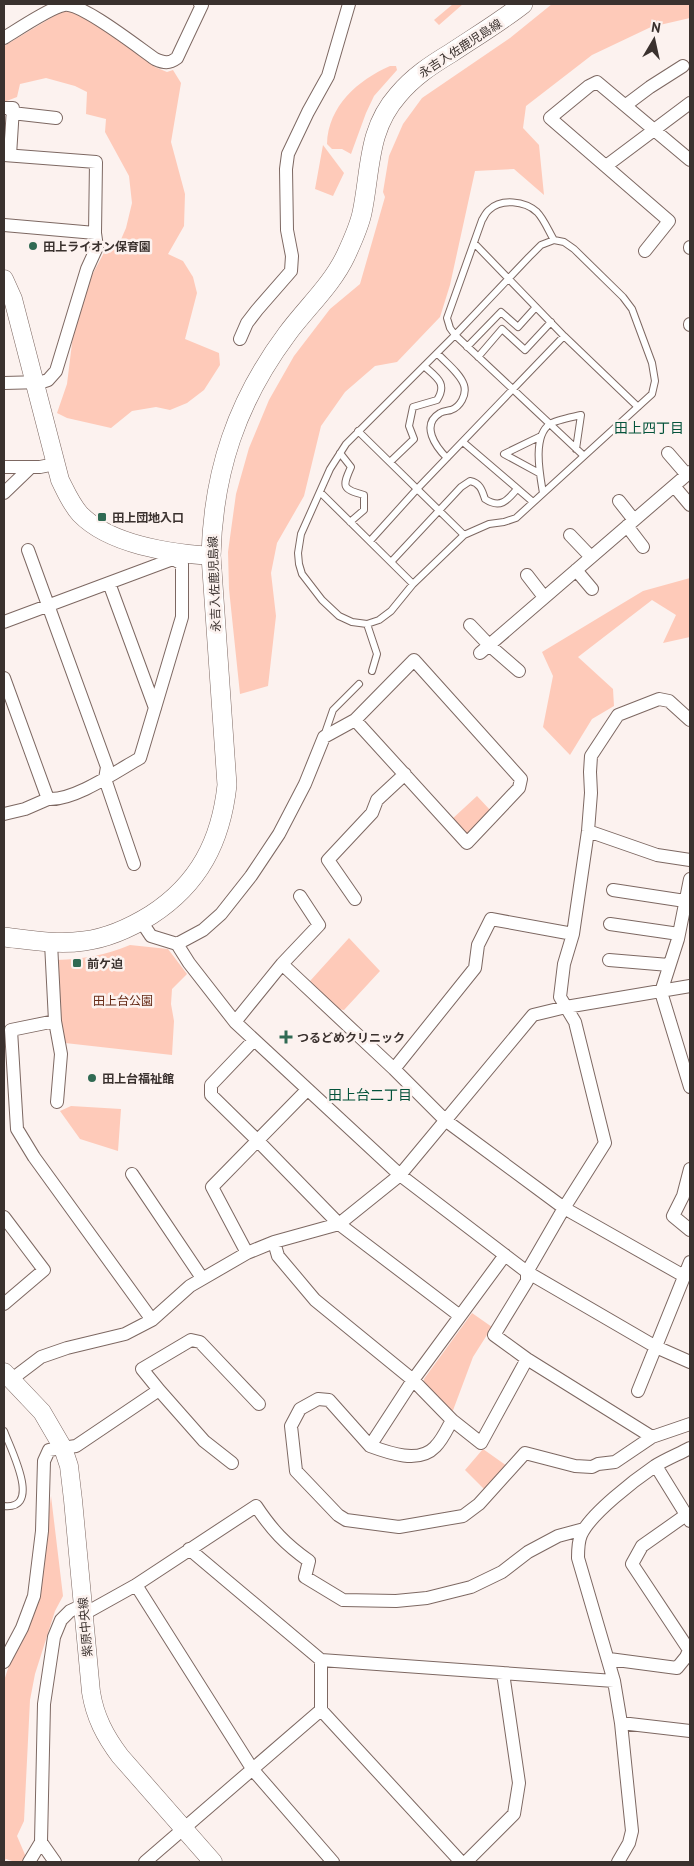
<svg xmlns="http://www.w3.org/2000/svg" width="694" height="1866" font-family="'PT Sans','Noto Sans JP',sans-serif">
<rect width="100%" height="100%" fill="#fcf2ef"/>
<!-- green -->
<path fill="#fecab9" d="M453 4H463L439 25 434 20Z
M552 4H690V18L651 27 592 55 526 106 523 128 539 145 544 195 514 169 475 171 450 285 440 317 397 362 375 366 345 392 321 426 304 496 277 543 271 573 276 616 268 686 240 694 229 589 228 552 236 494 249 448 269 400 294 356 330 309 360 284 385 197 383 192 389 156 403 124 422 98 510 38Z
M65 11 77 13 110 34 155 67 167 72 173 70 181 83 171 142 185 194 184 226 168 254 183 261 193 277 197 293 185 339 219 353 220 365 204 390 187 403 170 410 156 407 132 411 111 428 67 418 57 413 67 384 73 335 92 275 106 249 119 244 126 228 132 203 129 176 105 132 106 119 86 114 87 92 75 86 46 78 20 84 17 97 4 102V46L59 13Z
M390 66H396L397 70 374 96 366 113 351 154 342 149H332L327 144C328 106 358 80 390 66Z
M323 145 344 173 333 196 315 189Z
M690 578V637L663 643 676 615 652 600 578 657 613 689 614 706 592 719 570 755 543 727 553 676 542 652 643 591Z
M477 796 491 811 470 835 464 834 451 820Z
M349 938 380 971 344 1010 338 1009 310 981Z
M130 945 168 949 187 974 172 989 171 1004 174 1021 172 1055 65 1043 61 1023 57 960C83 959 106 955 130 945Z
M71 1106 121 1109 118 1151 80 1139 60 1111Z
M472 1313 492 1327 473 1357 452 1413 424 1386V1379Z
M483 1449 507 1466 485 1490 465 1470Z
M51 1496 63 1596 55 1611 35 1674 30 1700 24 1821 17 1836 26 1857 24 1862H15L6 1859 4 1861V1681L43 1559Z"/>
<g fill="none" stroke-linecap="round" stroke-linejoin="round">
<defs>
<path id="lane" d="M554 240 564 242 574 249 623 297 632 309 652 363 655 381 652 394 516 518 504 522 489 524 464 535 413 584 391 611 379 620 367 624 352 622 339 616 322 600 302 574 299 564 298 553 301 534 330 469 346 444 455 335 529 257 541 245Z
M554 240C549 232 544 219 537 212 525 201 501 198 489 210 486 212 484 217 482 220L447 318 450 328 455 335 584 456
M474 243 564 336 638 407
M467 347 501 312 518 327 536 307
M437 353C445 362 460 373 464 385 467 395 460 407 451 410 447 411 443 411 440 413 420 425 436 447 447 458
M478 357 502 329 525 350 551 322
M358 431 464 535
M463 442 533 502
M340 453 351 467C342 487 342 489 364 495V510L350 522
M390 462 414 439 409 426 413 407 437 400C448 383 436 377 424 366
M539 473 504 454 541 436
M320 492 413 584
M543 493C540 475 532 436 550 424 556 420 573 417 581 415L576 449
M370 541 417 489 564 336
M391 562 461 487 470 481C480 483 482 490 485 499 500 509 507 501 517 489
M367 624 377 654 372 671
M324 736 333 710 359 684
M4 1431C10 1448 43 1510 4 1506"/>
<path id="street" d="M4 38C17 30 51 7 64 5 81 2 139 48 155 59 164 63 169 64 177 58L202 5 200 4
M626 105 650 87 683 66
M4 108H13L10 155
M12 113 56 118
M4 155 96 162 95 233 97 247 87 269 56 371 48 380 42 382 4 383
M606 166 690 103
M4 225 95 233
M690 248V247
M645 251 669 221 550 118 589 86 597 82 690 160
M690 325V324
M240 339 247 323 257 310 291 271 292 256 287 230 286 169 288 154 308 112 328 76 349 4
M668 453 687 475
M4 467H40L55 464
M674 486 690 505
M4 493 31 467
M619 501 634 520
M627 526 643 547
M570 535 591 557
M28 550 107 767 105 779 134 864
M576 570 592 589
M527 575 544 597
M109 583 155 708
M4 622 173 559 174 553
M470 625 489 645 519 671
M480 653 690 472
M4 678 48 799C74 801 117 771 140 758L182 617V564L173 559
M690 720 669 701 659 699 618 715 591 756 590 772 591 793 588 831 573 934 564 964 560 997 575 1022 605 1143 564 1208 527 1272V1281L494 1335 527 1359 652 1437 690 1424
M4 814 25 809 48 799
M588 831 657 855 690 860
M690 879 678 939 661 992 690 1087
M613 890 685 901
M355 899 328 860 372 813 377 800 405 774
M141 921 151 936 177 944 189 963 235 1022 400 1175 527 1272 656 1347 690 1362
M610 924 679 934
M51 943 55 1021 61 1054 57 1102
M177 944 203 930 221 914 251 876 279 834 305 784 324 737 355 720 414 660 521 779 519 788 467 843 355 720
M609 960 669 965
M282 964 319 925 300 896
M55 1021 11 1030 17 1129 34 1157 152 1320
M235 1022 282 964 394 1069 445 1120 564 1208 684 1276
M254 1040 211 1085V1095L258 1141 339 1224 460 1316
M394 1069 475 968 478 945 491 919 573 934
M690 1169 683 1196 673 1216 690 1230
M132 1174 202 1278
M4 1217 44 1270 4 1304
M274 1242 278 1256 315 1300 413 1380 452 1420 481 1443 527 1359
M247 1253 212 1187 307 1090
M505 1255 413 1380 370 1446 329 1400 318 1399 300 1409 291 1426 296 1471 338 1515 346 1520 399 1527 463 1516 479 1504 525 1453 575 1466 592 1467 598 1464 615 1462 652 1437
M12 1379 41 1357 67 1348 125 1334 152 1320 190 1286 247 1253 274 1242 339 1224 400 1175 533 1015 566 1007 690 986
M159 1390 204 1441 232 1463
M638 1391 690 1262
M370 1446C389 1453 419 1464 435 1447 443 1439 447 1429 452 1420
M656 1466 690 1521
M189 1549 321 1660 614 1681
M136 1585 253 1770 333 1862
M84 1614 136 1585 256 1506C272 1530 285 1544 309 1561L305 1577 343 1600 396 1601 427 1598 471 1587 502 1572 528 1552 558 1536 584 1529
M609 1659 677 1668 686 1657 689 1650 632 1564 642 1546 686 1515
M321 1660V1710L461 1862
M4 1662 22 1628 34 1596 42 1531 44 1461 49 1450 76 1446 159 1390 142 1369 191 1340 200 1342 259 1404
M621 1723 690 1731
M41 1842 55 1862
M29 1862 41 1842 44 1704 54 1637 61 1620 70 1611 83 1605
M145 1862 321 1710
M466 1862 514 1814 519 1783 503 1673
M618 1862 629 1843 632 1831 621 1723 614 1681 578 1558C578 1550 578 1542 581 1535 590 1514 636 1479 655 1466 666 1459 679 1454 690 1448"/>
<path id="secondary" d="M4 279 13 299 60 480C66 492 71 504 80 514 110 545 169 553 211 556
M4 1372 42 1412 63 1448 69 1466 73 1500 91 1692C95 1717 105 1736 120 1756L213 1862"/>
<path id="primary" d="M4 937C30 940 57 945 84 941 108 938 130 928 151 915 199 884 221 841 227 785L211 556C213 472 237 401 287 334 306 308 332 285 346 255 352 242 359 227 362 213 371 170 367 130 398 95 413 77 431 65 451 53 475 37 500 22 523 4"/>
</defs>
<!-- lane casing -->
<use href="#lane" stroke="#7d6862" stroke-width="8"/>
<!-- street casing -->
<use href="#street" stroke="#7d6862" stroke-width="14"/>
<!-- secondary casing -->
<use href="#secondary" stroke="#7d6862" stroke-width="19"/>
<!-- primary casing -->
<use href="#primary" stroke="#7d6862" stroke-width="20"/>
<!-- lane -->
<use href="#lane" stroke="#fff" stroke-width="6"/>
<!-- street -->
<use href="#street" stroke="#fff" stroke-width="12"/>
<!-- secondary -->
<use href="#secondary" stroke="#fff" stroke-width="18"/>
<!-- primary -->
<use href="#primary" stroke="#fff" stroke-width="19"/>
</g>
<!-- markers -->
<g fill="#306a53" stroke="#fcf2ef" stroke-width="2">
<circle cx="33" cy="246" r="5"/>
<rect x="97" y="512" width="10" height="10" rx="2.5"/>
<rect x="72" y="958" width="10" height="10" rx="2.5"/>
<path d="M283.5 1029.5h5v5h5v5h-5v5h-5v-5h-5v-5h5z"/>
<circle cx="92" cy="1078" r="5"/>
</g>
<g text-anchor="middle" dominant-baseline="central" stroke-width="5" stroke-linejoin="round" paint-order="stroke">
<!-- street labels -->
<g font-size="12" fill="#3a312e" stroke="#fcf2ef">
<text transform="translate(460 48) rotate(-33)">永吉入佐鹿児島線</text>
<text transform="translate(214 584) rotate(-92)">永吉入佐鹿児島線</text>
<text transform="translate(85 1627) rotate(-95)">紫原中央線</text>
</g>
<!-- poi labels -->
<g font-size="12" font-weight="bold" fill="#3a312e" stroke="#fcf2ef" text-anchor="start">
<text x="43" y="246">田上ライオン保育園</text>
<text x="112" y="517">田上団地入口</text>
<text x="87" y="963">前ケ迫</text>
<text x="297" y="1037">つるどめクリニック</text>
<text x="102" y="1078">田上台福祉館</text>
</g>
<!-- park labels -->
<g font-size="12" fill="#642915" stroke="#fcf2ef">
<text x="123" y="1000">田上台公園</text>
</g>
<!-- neighbourhood labels -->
<g font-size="14" fill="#04533b" stroke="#fcf2ef">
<text x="649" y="428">田上四丁目</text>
<text x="370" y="1095">田上台二丁目</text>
</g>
</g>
<!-- border -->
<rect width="694" height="1866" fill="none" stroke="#3a312e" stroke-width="10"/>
<!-- north arrow -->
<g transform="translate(654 40) rotate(9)" stroke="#fcf2ef" stroke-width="4" paint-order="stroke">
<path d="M0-4L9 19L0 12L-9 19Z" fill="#3a312e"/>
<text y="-8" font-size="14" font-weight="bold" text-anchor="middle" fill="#3a312e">N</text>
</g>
</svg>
